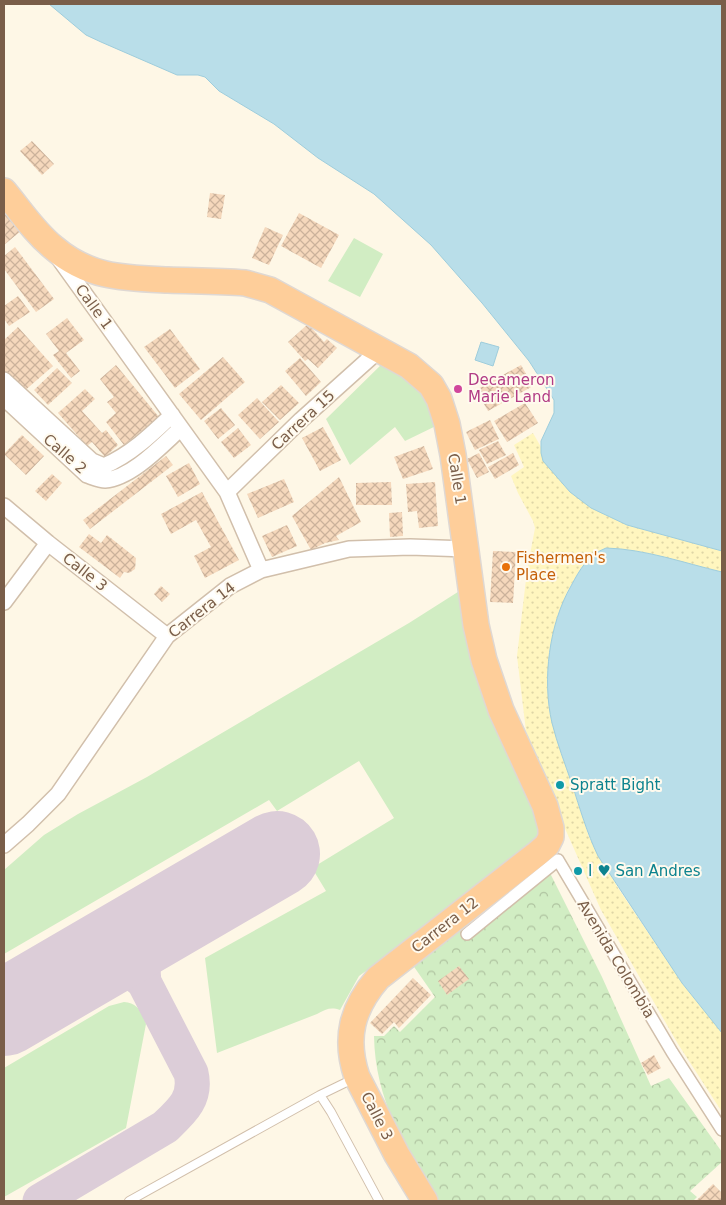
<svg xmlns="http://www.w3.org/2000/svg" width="726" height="1205" font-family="'DejaVu Sans',sans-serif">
<defs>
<pattern id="sand-dots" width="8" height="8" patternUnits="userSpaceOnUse" patternTransform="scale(1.25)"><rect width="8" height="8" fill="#fff6bf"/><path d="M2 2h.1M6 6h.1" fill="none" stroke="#ded5a6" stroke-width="1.8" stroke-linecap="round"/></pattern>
<pattern id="park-crowns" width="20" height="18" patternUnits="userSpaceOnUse" patternTransform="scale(1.25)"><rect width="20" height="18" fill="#d1edc3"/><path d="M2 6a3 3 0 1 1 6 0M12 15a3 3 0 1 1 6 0" fill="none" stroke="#afc3a0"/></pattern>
<pattern id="building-cross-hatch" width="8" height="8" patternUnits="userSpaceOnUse" patternTransform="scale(1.25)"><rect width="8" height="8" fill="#f5d8bc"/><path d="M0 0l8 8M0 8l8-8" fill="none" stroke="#cbb29b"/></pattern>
</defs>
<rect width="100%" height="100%" fill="#fef7e6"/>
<!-- grass -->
<path fill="#d1edc3" d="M354 238 383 254 360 297 328 281Z
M386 360 424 388 440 424 405 441 395 427 350 465 326 419Z
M461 590 534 809 539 831 534 843 454 907 359 976 340 1010C331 1007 326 1009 317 1014L217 1053 205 958 326 891 312 868 394 818 359 761 277 811 269 800 4 954V870L44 835 78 814 147 777 409 623Z
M124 1002C137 1003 143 1012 146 1024L126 1128 4 1197V1068L109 1006Z"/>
<!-- sand -->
<path fill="url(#sand-dots)" d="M533 433 541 447V453L627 525 722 551V572L638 551 582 566 567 592 556 622 549 653 548 683 552 722 589 837 618 888 682 983 722 1033V1112L678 1044 601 910 552 799 526 731 517 656 527 571 535 528 533 521 518 493 511 476 524 467 514 445Z"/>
<!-- park -->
<path fill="url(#park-crowns)" d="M544 861 602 977 651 1086 669 1078 722 1152V1162L690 1191 697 1197 693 1201H434C405 1146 375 1100 374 1036H384L394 1026 400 1032 435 997 410 961Z"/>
<!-- water -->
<path fill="#b9dee9" stroke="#9ecddc" d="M49 4H722V551L627 525 591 508 570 492 543 461 541 453V441L554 413V400L547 389 529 361 482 303 431 245 374 194 318 158 274 124 219 91 205 77 198 75H177L101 42 86 35Z
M481 342 499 347 493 366 475 360Z
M606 548C645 549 684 563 722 572V1033L682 983 598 856C587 833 580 809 572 784 565 764 557 743 552 723 542 680 549 624 571 586 580 569 588 555 606 548Z"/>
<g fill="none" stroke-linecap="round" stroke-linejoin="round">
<!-- taxiway -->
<path stroke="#dccdd8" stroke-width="35" d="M90 962C111 963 128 967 144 982
M40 1201 165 1127C182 1111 197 1098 191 1073L144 982C141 956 145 942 161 922"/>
<!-- runway -->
<path stroke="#dccdd8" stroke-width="86" d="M4 1013 277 854"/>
</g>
<!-- building -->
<path fill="url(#building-cross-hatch)" d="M32 141 54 164 42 175 20 151Z
M210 193 225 195 221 219 207 217Z
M6 211 22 230 4 245V213Z
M299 213 339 235 321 268 281 246Z
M265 227 283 235 269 265 252 258Z
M15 247 54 299 36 312 4 269V256Z
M18 296 30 312 9 326 4 319V306Z
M67 318 84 340 66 353 80 371 71 378 53 355 59 351 46 334Z
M308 324 324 342 327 339 337 348 318 368 308 359 305 361 288 342Z
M18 327 53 366 22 393 4 372V340Z
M170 329 200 369 175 388 144 347Z
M223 357 245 382 201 420 179 394Z
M300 358 321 382 306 396 285 371Z
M116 365 159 417 124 445 106 422 116 413 107 402 114 397 100 379Z
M521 365 533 386 488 411 476 390Z
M57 368 72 383 48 405 34 390Z
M281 385 299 403 280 420 262 402Z
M85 389 95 399 82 411 102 433 106 430 118 445 105 457 92 442 87 446 58 413Z
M257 398 279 422 260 439 238 415Z
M525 403 538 423 507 442 494 421Z
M221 408 235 425 218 439 204 421Z
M490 420 499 439 475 450 466 432Z
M323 427 341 460 320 471 302 438Z
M238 428 251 445 234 458 221 442Z
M22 435 44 456 26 475 4 454Z
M498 441 506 455 487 464 479 450Z
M424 446 433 469 403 479 394 457Z
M479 453 489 472 477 478 467 459Z
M513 453 519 465 495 479 488 467Z
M166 456 173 465 90 529 83 520Z
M189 463 200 484 178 497 166 476Z
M52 474 62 483 46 501 35 491Z
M339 477 361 522 336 536 339 540 325 543 311 550 292 516Z
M284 479 294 502 258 518 247 494Z
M391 482 392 505H356V483Z
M435 482 438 526 419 528 417 511 408 512 406 484Z
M202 492 239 560 205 578 194 556 211 547 196 520 171 534 161 514Z
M402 512 403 536 390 537 389 513Z
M287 525 297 546 272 557 262 536Z
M89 534 101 543 107 535 136 558 135 569 129 573 124 572 120 578 79 547Z
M493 551 516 552 513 603 490 602Z
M161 586 170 594 162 602 154 594Z
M459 966 469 979 447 995 438 981Z
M413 978 431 995 399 1028 394 1022 382 1034 370 1023Z
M654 1055 661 1068 648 1075 641 1063Z
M713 1184 722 1193V1201H696Z"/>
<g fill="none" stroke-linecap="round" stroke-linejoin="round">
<defs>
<path id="service" d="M320 1095 331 1112 379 1201
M129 1201 320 1095 353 1079"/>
<path id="pedestrian" d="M467 934 558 860 672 1052 722 1130"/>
<path id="minor" d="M58 257 227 492 261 570
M4 380 92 461 104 466C130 455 151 435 172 415
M4 398 87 475C93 477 100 480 105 480 132 478 162 445 181 428
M227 492 301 420 379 350
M4 506 48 543 167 636
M4 602 48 543
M4 845 28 824 58 794 167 636 230 586 261 570 349 549 410 547 467 549"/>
<path id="trunk" d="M4 191C20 210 34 232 54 248 89 278 124 278 168 280 194 281 219 281 245 283L270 290 409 366 431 385 439 399 447 424 453 455 476 625 484 660 501 710 545 806 551 828V837L547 845 538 853 378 978C352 1008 344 1038 357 1077L397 1155 425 1201"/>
</defs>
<!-- service casing -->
<use href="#service" stroke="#d1bfab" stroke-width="10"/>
<!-- pedestrian casing -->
<use href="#pedestrian" stroke="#d1bfab" stroke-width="14"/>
<!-- minor casing -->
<use href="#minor" stroke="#d1bfab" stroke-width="18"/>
<!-- trunk casing -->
<use href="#trunk" stroke="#dfd8d3" stroke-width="28"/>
<!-- service -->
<use href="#service" stroke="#fff" stroke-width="8"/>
<!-- pedestrian -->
<use href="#pedestrian" stroke="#fff" stroke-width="11"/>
<!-- minor -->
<use href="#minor" stroke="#fff" stroke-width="15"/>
<!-- trunk -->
<use href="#trunk" stroke="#fece9a" stroke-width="25"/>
</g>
<!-- markers -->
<circle fill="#d1479c" stroke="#fffaee" stroke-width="2" cx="458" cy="389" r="5"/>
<circle fill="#e8710a" stroke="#fffaee" stroke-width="2" cx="506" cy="567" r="5"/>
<g fill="#0f9aa8" stroke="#fffaee" stroke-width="2">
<circle cx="560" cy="785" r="5"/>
<circle cx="578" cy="871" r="5"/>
</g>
<g text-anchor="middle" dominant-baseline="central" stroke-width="4" stroke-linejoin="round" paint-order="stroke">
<!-- street labels -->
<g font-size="15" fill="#7a5e49" stroke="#fffaee">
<text transform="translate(94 307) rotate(54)">Calle 1</text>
<text transform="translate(303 420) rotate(-43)">Carrera 15</text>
<text transform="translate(65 454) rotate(41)">Calle 2</text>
<text transform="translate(457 479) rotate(81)">Calle 1</text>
<text transform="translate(85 572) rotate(38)">Calle 3</text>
<text transform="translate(202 610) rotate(-38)">Carrera 14</text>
<text transform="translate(445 925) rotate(-38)">Carrera 12</text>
<text transform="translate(616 959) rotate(59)">Avenida Colombia</text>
<text transform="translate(377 1116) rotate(63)">Calle 3</text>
</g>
<!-- hotel labels -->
<g font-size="15" fill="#b23c85" stroke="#fffaee" text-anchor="start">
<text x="468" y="380">Decameron<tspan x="468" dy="17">Marie Land</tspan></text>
</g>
<!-- food labels -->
<g font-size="15" fill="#c56008" stroke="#fffaee" text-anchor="start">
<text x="516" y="558">Fishermen's<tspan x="516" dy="17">Place</tspan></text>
</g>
<!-- culture labels -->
<g font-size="15" fill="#0d838f" stroke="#fffaee" text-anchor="start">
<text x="570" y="785">Spratt Bight</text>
<text x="588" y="871">I ♥ San Andres</text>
</g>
</g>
<!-- border -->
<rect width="726" height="1205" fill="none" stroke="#7a5e49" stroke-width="10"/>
</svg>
